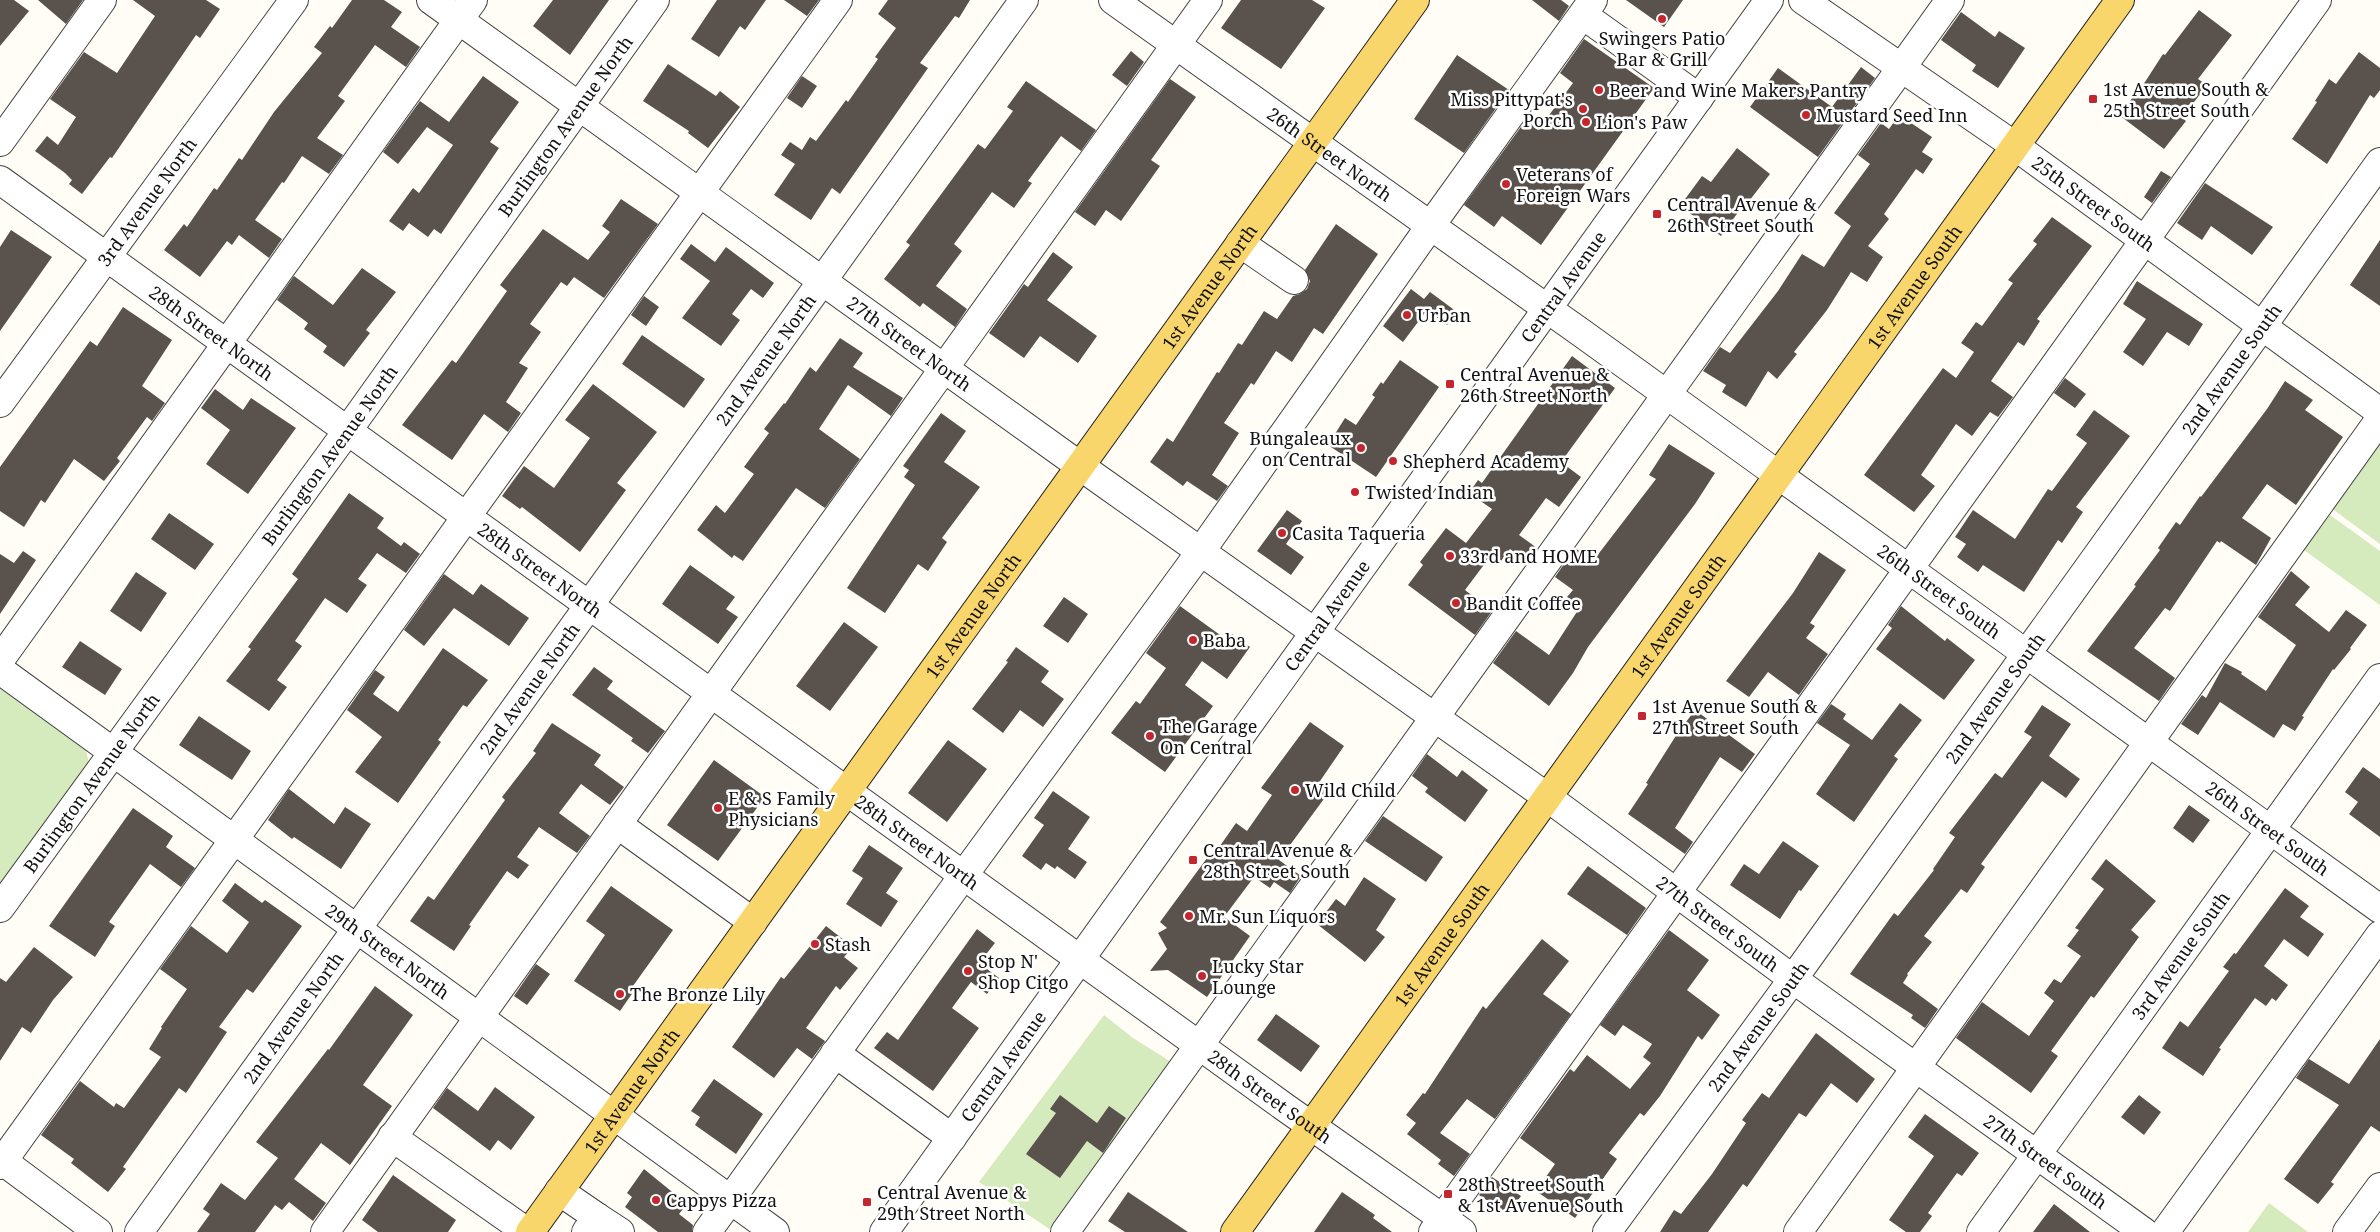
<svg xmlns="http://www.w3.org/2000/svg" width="2380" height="1232" font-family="'Noto Serif',serif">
<rect width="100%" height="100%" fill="#fffdf5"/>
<!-- green -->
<path fill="#d5ebbd" d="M2374 439 2380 443V544L2327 505Z
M2330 515 2380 551V605L2304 550Z
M0 687 86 750 90 768 0 892Z
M1104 1015 1133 1038 1176 1065 1054 1232 979 1182Z
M2269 1203 2308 1232H2248Z"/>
<!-- building -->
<path fill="#5a524d" d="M0 0H14L29 11 0 46Z
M38 0H83L66 24Z
M133 0H206L220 9 200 38 196 35 112 158 110 157 82 194 69 184 72 180 65 173 35 151 47 136 58 145 76 117 50 99 84 52 117 73 155 16Z
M352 0H384L402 12 391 27 420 47 406 67 375 45 338 96 345 101 317 138 343 155 329 174 302 156 284 183 282 182 255 220 282 239 269 258 239 235 232 245 227 241 200 277 164 250 184 224 187 227 214 188 217 190 239 158 242 160 274 112 322 53 314 47 330 26 332 28Z
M553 0H609L570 55 533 26Z
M717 0H766L745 30 740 26 719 57 691 39Z
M784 0H819L807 16Z
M888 0H970L959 18 955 16 920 63 928 68 840 194 832 188 811 220 774 195 795 164 781 155 790 142 802 150 810 137 816 141 846 100 848 102 878 59 875 57 896 28 878 14Z
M1241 0H1312L1325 8 1281 69 1221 28Z
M1532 0H1561L1569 6 1559 21Z
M1626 0H1683L1664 27Z
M2199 10 2232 35 2198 79 2207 85 2182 118 2186 121 2164 149 2119 115 2145 82 2163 54 2165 55Z
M1961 12 1995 37 1999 31 2025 48 1998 88 1972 71 1976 65 1941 40Z
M1584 39 1654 88 1541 245 1502 216 1494 227 1464 205 1526 120 1538 130 1573 83 1560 73Z
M1131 51 1144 62 1127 86 1112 75Z
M2359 52 2380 68V90L2374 98 2370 95 2327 164 2292 139 2317 102 2315 101 2329 79 2336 84Z
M1457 55 1509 90 1464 153 1414 119Z
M668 64 716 96 720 91 740 107 708 148 688 133 689 131 643 101Z
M1861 67 1875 78 1818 157 1750 107 1778 68 1832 107Z
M483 76 519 102 490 142 499 148 441 234 434 229 428 237 409 223 403 231 389 221 413 188 419 193 453 145 427 127 398 164 383 152 420 101 449 122Z
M802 76 817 86 802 108 787 98Z
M1170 79 1196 97 1151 160 1160 166 1121 221 1106 210 1095 226 1075 212Z
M1026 81 1096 130 1081 151 1061 136 1028 181 1032 183 1014 208 992 192 954 244 962 251 936 286 967 309 955 327 923 303 920 307 884 279 910 245 906 242 978 144 985 149 1013 111 1007 107Z
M1899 115 1932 137 1922 152 1933 159 1923 174 1916 169 1884 214 1889 219 1868 246 1883 257 1867 282 1851 272 1827 310 1794 352 1797 354 1777 379 1768 371 1746 407 1722 392 1726 385 1703 371 1720 347 1730 353 1778 291 1802 254 1824 267 1851 226 1834 213 1870 164 1858 155 1881 123 1889 129Z
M1737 148 1770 174 1746 205 1744 204 1721 236 1680 206 1702 176 1711 182Z
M2161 171 2171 177 2152 203 2144 197Z
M2205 183 2273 227 2252 255 2211 226 2202 240 2177 223Z
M621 199 658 224 604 298 574 277 567 286 561 282 530 324 541 332 519 363 528 368 506 402 521 413 508 432 484 414 452 460 402 425 452 360 456 363 507 291 500 285 543 229 588 260 610 232 602 226Z
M2052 217 2092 246 2037 319 2040 321 2024 346 2018 342 1991 381 2013 397 1998 417 1990 412 1972 436 1956 424 1921 475 1935 486 1914 512 1864 475 1943 368 1956 378 1974 352 1961 343 1976 322 1982 326 2013 283 2008 280 2037 244 2033 241Z
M1336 224 1378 254 1323 334 1314 328 1292 362 1276 351 1254 385 1251 383 1224 423 1239 433 1212 475 1228 486 1217 501 1187 481 1183 486 1150 462 1167 438 1173 442 1217 372 1219 373 1238 343 1242 345 1264 311 1277 319 1293 296 1300 294 1307 289 1310 281 1305 270Z
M11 230 52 257 0 331V247Z
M2380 240V306L2350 285Z
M691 244 715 262 726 247 774 283 763 298 751 289 732 314 740 320 721 346 682 318 710 281 680 259Z
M1053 252 1073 267 1047 300 1097 336 1078 363 1040 336 1024 358 989 333 1024 284 1028 287Z
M362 268 396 292 366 330 370 333 344 367 323 352 327 346 304 329 308 323 277 300 294 276 333 305Z
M2137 281 2203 324 2189 346 2167 332 2143 366 2123 352 2146 319 2123 304Z
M1411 289 1424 299 1430 292 1457 312 1447 325 1427 310 1403 342 1383 326Z
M644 296 659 307 646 326 631 315Z
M123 307 172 340 142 386 165 403 152 421 147 417 117 458 120 461 104 481 74 459 45 503 41 500 24 527 0 511V467L90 341 97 346Z
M642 335 705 379 684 408 622 364Z
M840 338 863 353 853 367 903 398 891 416 848 385 819 429 860 459 825 508 796 488 743 561 734 555 732 558 697 530 716 505 725 513 754 474 744 467 769 433 764 429 784 403 785 404 810 367 816 372Z
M1572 356 1615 388 1561 462 1581 477 1559 507 1546 498 1519 535 1537 548 1527 561 1510 549 1498 565 1489 558 1465 590 1492 611 1475 635 1408 585 1423 565 1420 562 1446 528 1466 543 1492 509 1469 493 1478 480 1482 483Z
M1400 360 1439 387 1376 477 1328 445 1345 418 1356 425 1375 397 1372 395 1381 382 1383 384Z
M2065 378 2086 394 2075 408 2054 393Z
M2285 381 2313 400 2305 410 2343 437 2296 505 2267 484 2242 518 2271 538 2256 565 2221 541 2220 543 2217 541 2170 611 2165 608 2134 648 2175 678 2159 701 2087 651 2136 586 2134 585 2160 550 2158 548 2176 522 2180 525 2200 496 2201 497 2267 409Z
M593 384 657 432 617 483 626 490 580 552 522 507 520 509 502 496 524 466 554 488 590 438 565 420Z
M215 389 243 410 251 398 296 428 248 494 206 464 230 430 201 408Z
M2094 410 2130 436 2076 507 2083 512 2062 543 2058 540 2024 592 1983 565 1978 572 1957 557 1966 544 1955 537 1973 510 2015 539 2048 489 2052 491 2087 443 2076 435Z
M941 413 966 431 944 462 980 487 942 538 947 542 928 571 918 564 885 613 847 588 915 485 904 477 909 470 903 466Z
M1669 444 1715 473 1695 504 1588 647 1573 673 1549 706 1493 663 1516 631 1549 655 1580 607 1567 597 1573 590 1555 577 1575 548 1593 561 1656 479 1649 475Z
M349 493 384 518 377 528 401 546 404 542 420 554 406 573 377 553 358 579 367 585 347 613 325 598 295 641 302 646 277 680 287 687 269 711 226 681 251 649 248 647 298 579 292 574Z
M1287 510 1302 521 1286 544 1304 557 1291 575 1257 551Z
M169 513 214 544 195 570 151 539Z
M23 551 36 560 0 614V554L14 563Z
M1819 552 1846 570 1810 623 1815 626 1806 638 1828 654 1799 695 1768 672 1749 697 1726 681 1793 593Z
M690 565 735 597 726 609 738 617 718 644 662 604Z
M2291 571 2310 587 2295 605 2329 632 2346 610 2367 625 2350 648 2351 649 2334 670 2333 669 2302 716 2304 717 2295 731 2283 724 2274 738 2220 702 2198 735 2181 724 2202 695 2206 698 2225 663 2242 672 2241 674 2266 691 2296 645 2258 617Z
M136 572 167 593 141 632 110 611Z
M444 574 473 595 481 584 529 618 509 646 454 608 424 646 404 630Z
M1064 597 1088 614 1068 643 1043 626Z
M1180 606 1227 640 1232 634 1250 647 1227 679 1202 661 1185 685 1213 706 1165 772 1111 733 1136 701 1140 704 1166 668 1146 653Z
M1901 606 1945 641 1947 638 1975 660 1944 700 1876 649 1892 628 1888 625Z
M844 622 878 647 830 711 796 686Z
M80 641 122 669 105 695 62 667Z
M1016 647 1049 671 1041 682 1064 699 1043 727 1020 710 1003 733 972 709 1008 662 1006 661Z
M443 648 488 680 467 707 463 705 438 740 441 742 398 803 355 772 382 737 347 710 375 670 385 677 373 694 398 712Z
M594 667 613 681 607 689 665 731 648 753 631 741 633 738 572 695Z
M1900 703 1922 720 1894 756 1898 759 1854 822 1816 794 1850 745 1817 723 1831 704 1846 714 1843 719 1872 740Z
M2042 705 2071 724 2049 756 2080 779 2066 798 2042 781 1981 864 1985 867 1967 893 1961 889 1924 936 1932 942 1907 974 1908 975 1903 983 1938 1009 1925 1028 1911 1018 1913 1015 1850 974 1894 913 1898 916 1934 870 1933 869 1955 837 1949 833 1995 773 2002 778 2032 737 2024 732Z
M1695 710 1755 754 1742 772 1720 757 1675 828 1693 842 1685 854 1628 814 1648 784 1646 783 1677 734Z
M199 716 251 751 232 780 179 745Z
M1310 722 1344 746 1318 784 1329 792 1279 860 1301 876 1290 893 1274 882 1270 888 1254 877 1224 917 1250 936 1207 997 1168 970 1150 971 1167 949 1158 933 1167 928 1160 922 1210 854 1213 856 1236 823 1247 831 1272 795 1261 788Z
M552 723 601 755 594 765 624 787 610 805 581 784 559 813 590 836 577 853 539 827 517 857 529 865 518 879 507 871 469 925 471 926 454 951 410 921 428 896 434 900 505 800 502 797 536 753 533 751Z
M948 740 987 769 947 822 908 793Z
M1427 754 1457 777 1462 770 1488 790 1465 822 1425 792 1428 788 1412 776Z
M714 760 765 797 718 861 667 825Z
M2363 767 2380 779V837L2349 814 2358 802 2345 792Z
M289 789 334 824 345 807 371 824 341 869 294 837 292 839 268 820Z
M1053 791 1090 817 1068 849 1087 862 1075 879 1057 866 1055 869 1046 863 1041 870 1022 856 1044 825 1034 818Z
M2189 805 2210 820 2193 843 2173 828Z
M133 808 173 836 166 847 195 868 181 887 150 864 109 922 115 926 95 957 49 926Z
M1383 816 1443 857 1426 882 1365 841Z
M1783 841 1819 866 1801 891 1799 890 1780 919 1730 885 1744 864 1759 874Z
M869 845 903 868 886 893 898 901 881 927 846 904 863 878 852 871Z
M2106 859 2156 901 2131 930 2139 937 2094 998 2091 996 2051 1051 2058 1056 2031 1093 1956 1038 1982 1002 2029 1036 2054 1001 2044 993 2054 979 2061 983 2081 956 2067 946 2079 930 2075 928 2104 889 2091 879Z
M1588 866 1646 908 1627 935 1567 894Z
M1364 877 1396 899 1376 930 1385 937 1365 962 1317 924 1336 899 1345 906Z
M235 883 262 903 265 900 302 926 253 993 247 989 219 1027 227 1032 186 1093 179 1088 123 1167 126 1169 108 1192 71 1163 74 1159 41 1135 80 1081 114 1107 116 1103 124 1108 161 1057 149 1049 162 1028 161 1027 187 989 160 969 191 926 227 953 249 922 222 901Z
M611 886 673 930 633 986 636 988 620 1011 574 981 605 935 586 921Z
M2285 888 2309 906 2300 917 2324 934 2308 957 2284 939 2264 966 2288 985 2276 1001 2272 998 2266 1006 2255 998 2219 1048 2221 1049 2203 1076 2162 1048 2180 1021 2188 1027 2229 971 2223 967 2234 953 2236 954Z
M826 926 853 947 844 957 858 968 840 990 836 986 806 1028 825 1041 812 1059 797 1048 774 1078 732 1047 781 977 784 979Z
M977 929 995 943 979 963 999 978 987 994 971 982 952 1008 979 1028 933 1091 874 1048 887 1032 898 1040Z
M1669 930 1709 960 1687 990 1720 1015 1702 1040 1698 1036 1660 1096 1644 1116 1640 1113 1609 1153 1617 1159 1575 1218 1536 1191 1555 1164 1520 1138 1570 1069 1574 1072 1587 1055 1630 1089 1651 1063 1643 1057 1652 1044 1623 1025 1615 1036 1600 1025Z
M1542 939 1569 961 1543 994 1571 1014 1495 1119 1467 1099 1440 1133 1470 1154 1454 1176 1438 1164 1441 1160 1407 1134 1416 1123 1406 1115 1423 1093 1425 1094 1483 1006 1486 1009Z
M34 947 73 977 53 1000 31 1033 22 1027 0 1061V978L6 982Z
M536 964 550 974 527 1005 514 996Z
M375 986 413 1015 363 1085 392 1106 350 1165 321 1143 294 1179 326 1203 313 1221 289 1202 282 1210 275 1205 255 1232H197L210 1214 203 1209 221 1183 245 1200 278 1158 256 1142 328 1049 329 1050Z
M1276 1014 1320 1046 1301 1072 1257 1040Z
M1816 1033 1875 1079 1857 1103 1831 1083 1806 1117 1799 1113 1747 1187 1743 1184 1708 1232H1660L1674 1210 1681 1214 1712 1174 1746 1123 1742 1120 1762 1093 1769 1098Z
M2380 1039V1132L2371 1126 2331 1182 2334 1184 2318 1204 2284 1179 2339 1105 2296 1078 2309 1059 2349 1084Z
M714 1079 763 1114 736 1154 695 1125 700 1117 691 1111Z
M495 1087 535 1117 511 1150 498 1140 490 1151 433 1108 447 1088 478 1111Z
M1060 1095 1097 1123 1109 1106 1126 1118 1103 1153 1087 1141 1060 1178 1026 1154 1056 1113 1050 1109Z
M2139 1095 2161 1112 2144 1135 2121 1117Z
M1925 1114 1979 1153 1962 1176 1957 1173 1928 1213 1932 1216 1920 1232H1906L1889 1220 1934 1156 1908 1137Z
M644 1169 687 1204 679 1214 693 1225 692 1232H658L625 1207 632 1197 627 1193Z
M393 1175 456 1220 448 1232H378L362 1220Z
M1492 1177 1521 1196 1508 1214 1479 1195Z
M1128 1192 1188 1232H1125L1108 1221Z
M1342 1192 1375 1215 1373 1218 1392 1232H1314Z
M2054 1204 2090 1232H2033Z"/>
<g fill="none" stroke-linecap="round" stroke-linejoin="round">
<defs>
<g id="minor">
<path id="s1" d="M431 0 1080 466 1547 797 1793 979 2144 1232"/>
<path id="s2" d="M1113 0 1583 334 2380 909"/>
<path id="s3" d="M1803 0 2015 146 2380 412"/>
<path d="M1583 15 1699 98"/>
<path d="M0 142 102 0"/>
<path id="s4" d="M0 180 1283 1106 1462 1232"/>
<path d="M1240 243 1294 280"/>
<path id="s5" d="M0 403 294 0"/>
<path d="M0 660 473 0"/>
<path id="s6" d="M0 670 775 1232"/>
<path d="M617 824 753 922"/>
<path id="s7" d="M0 908 348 430 655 0"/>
<path d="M835 1053 952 1138"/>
<path d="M392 1137 527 1232"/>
<path d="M0 1159 98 1232"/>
<path d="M0 1165 838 0"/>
<path d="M559 1191 597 1217 586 1232"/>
<path d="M597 1217 620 1232"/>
<path id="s8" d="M139 1232 1024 0"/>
<path d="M325 1232 1208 0"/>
<path d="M707 1232 963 876 1201 551 1431 225 1593 0"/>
<path id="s9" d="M884 1232 1769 0"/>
<path d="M1065 1232 1950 0"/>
<path d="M1433 1232 2317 0"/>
<path id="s10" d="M1607 1232 1793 979 2380 162"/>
<path d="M1798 1232 2380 419"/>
<path id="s11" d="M1981 1232 2380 678"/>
<path d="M2165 1232 2380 935"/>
<path d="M2347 1232 2380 1187"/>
</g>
<g id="major">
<path id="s12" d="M530 1232 1415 0"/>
<path id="s13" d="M1235 1232 2120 0"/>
</g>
</defs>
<!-- minor casing -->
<use href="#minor" stroke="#444" stroke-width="30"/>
<!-- major casing -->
<use href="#major" stroke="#222" stroke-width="30"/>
<!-- minor -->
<use href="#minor" stroke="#fff" stroke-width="28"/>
<!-- major -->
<use href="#major" stroke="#f9d66b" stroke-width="28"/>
</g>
<!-- markers -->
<g fill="#c4262e" stroke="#fff" stroke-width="2">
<circle cx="1662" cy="19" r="5"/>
<circle cx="1599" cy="90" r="5"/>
<rect x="2088" y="94" width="10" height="10" rx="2.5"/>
<circle cx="1583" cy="109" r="5"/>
<circle cx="1806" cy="115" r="5"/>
<circle cx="1586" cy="122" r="5"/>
<circle cx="1506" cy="184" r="5"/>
<rect x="1652" y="209" width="10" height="10" rx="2.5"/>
<circle cx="1407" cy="315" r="5"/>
<rect x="1445" y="379" width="10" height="10" rx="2.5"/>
<circle cx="1361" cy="448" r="5"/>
<circle cx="1393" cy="461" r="5"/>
<circle cx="1355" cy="492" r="5"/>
<circle cx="1282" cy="533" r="5"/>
<circle cx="1450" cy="556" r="5"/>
<circle cx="1456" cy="603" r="5"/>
<circle cx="1193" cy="640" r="5"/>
<rect x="1637" y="711" width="10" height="10" rx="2.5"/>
<circle cx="1150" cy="736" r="5"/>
<circle cx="1295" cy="790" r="5"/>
<circle cx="718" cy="808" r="5"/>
<rect x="1188" y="855" width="10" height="10" rx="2.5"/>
<circle cx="1189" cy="916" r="5"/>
<circle cx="815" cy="944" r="5"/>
<circle cx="968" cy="971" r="5"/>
<circle cx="1202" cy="976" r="5"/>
<circle cx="620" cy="994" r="5"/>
<rect x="1443" y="1189" width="10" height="10" rx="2.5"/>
<circle cx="656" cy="1200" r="5"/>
<rect x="862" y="1197" width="10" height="10" rx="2.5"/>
</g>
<g text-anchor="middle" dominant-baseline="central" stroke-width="5" stroke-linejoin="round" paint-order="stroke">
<!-- poi labels -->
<g font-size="18" fill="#111" stroke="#fff" text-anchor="start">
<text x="1662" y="38" text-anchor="middle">Swingers Patio<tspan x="1662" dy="21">Bar &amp; Grill</tspan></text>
<text x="2103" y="89">1st Avenue South &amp;<tspan x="2103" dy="21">25th Street South</tspan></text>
<text x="1609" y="90">Beer and Wine Makers Pantry</text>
<text x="1573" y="99" text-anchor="end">Miss Pittypat's<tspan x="1573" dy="21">Porch</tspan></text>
<text x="1816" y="115">Mustard Seed Inn</text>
<text x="1596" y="122">Lion's Paw</text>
<text x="1516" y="174">Veterans of<tspan x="1516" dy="21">Foreign Wars</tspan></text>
<text x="1667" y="204">Central Avenue &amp;<tspan x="1667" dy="21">26th Street South</tspan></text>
<text x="1417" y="315">Urban</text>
<text x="1460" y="374">Central Avenue &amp;<tspan x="1460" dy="21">26th Street North</tspan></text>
<text x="1351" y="438" text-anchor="end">Bungaleaux<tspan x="1351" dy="21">on Central</tspan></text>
<text x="1403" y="461">Shepherd Academy</text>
<text x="1365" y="492">Twisted Indian</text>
<text x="1292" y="533">Casita Taqueria</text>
<text x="1460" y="556">33rd and HOME</text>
<text x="1466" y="603">Bandit Coffee</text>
<text x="1203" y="640">Baba</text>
<text x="1652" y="706">1st Avenue South &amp;<tspan x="1652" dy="21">27th Street South</tspan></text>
<text x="1160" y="726">The Garage<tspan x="1160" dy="21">On Central</tspan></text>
<text x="1305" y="790">Wild Child</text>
<text x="728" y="798">E &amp; S Family<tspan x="728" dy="21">Physicians</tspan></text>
<text x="1203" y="850">Central Avenue &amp;<tspan x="1203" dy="21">28th Street South</tspan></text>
<text x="1199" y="916">Mr. Sun Liquors</text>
<text x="825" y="944">Stash</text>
<text x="978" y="961">Stop N'<tspan x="978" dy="21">Shop Citgo</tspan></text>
<text x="1212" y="966">Lucky Star<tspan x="1212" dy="21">Lounge</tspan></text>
<text x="630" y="994">The Bronze Lily</text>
<text x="1458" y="1184">28th Street South<tspan x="1458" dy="21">&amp; 1st Avenue South</tspan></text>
<text x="877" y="1192">Central Avenue &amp;<tspan x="877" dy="21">29th Street North</tspan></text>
<text x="666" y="1200">Cappys Pizza</text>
</g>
<!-- street labels -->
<g font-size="18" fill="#111" stroke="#fff">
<text stroke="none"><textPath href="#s7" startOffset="965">Burlington Avenue North</textPath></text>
<text stroke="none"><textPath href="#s2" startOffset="266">26th Street North</textPath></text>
<text stroke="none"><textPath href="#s5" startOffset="249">3rd Avenue North</textPath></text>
<text stroke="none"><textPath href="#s3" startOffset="355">25th Street South</textPath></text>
<text stroke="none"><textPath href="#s12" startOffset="1164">1st Avenue North</textPath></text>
<text stroke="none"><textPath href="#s9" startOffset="1164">Central Avenue</textPath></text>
<text stroke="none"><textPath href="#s13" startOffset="1164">1st Avenue South</textPath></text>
<text stroke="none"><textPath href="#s4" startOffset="261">28th Street North</textPath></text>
<text stroke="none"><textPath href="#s1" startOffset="589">27th Street North</textPath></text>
<text stroke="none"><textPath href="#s8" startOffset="1074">2nd Avenue North</textPath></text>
<text stroke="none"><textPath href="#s10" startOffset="1065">2nd Avenue South</textPath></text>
<text stroke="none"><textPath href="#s7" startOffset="560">Burlington Avenue North</textPath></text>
<text stroke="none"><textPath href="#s4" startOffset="666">28th Street North</textPath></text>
<text stroke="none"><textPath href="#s2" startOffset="1016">26th Street South</textPath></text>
<text stroke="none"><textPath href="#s12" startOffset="759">1st Avenue North</textPath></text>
<text stroke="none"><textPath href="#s9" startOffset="759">Central Avenue</textPath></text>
<text stroke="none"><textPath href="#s13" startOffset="759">1st Avenue South</textPath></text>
<text stroke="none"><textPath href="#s8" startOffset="669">2nd Avenue North</textPath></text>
<text stroke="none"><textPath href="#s10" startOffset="660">2nd Avenue South</textPath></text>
<text stroke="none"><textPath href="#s7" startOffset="155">Burlington Avenue North</textPath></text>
<text stroke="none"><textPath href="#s2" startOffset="1421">26th Street South</textPath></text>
<text stroke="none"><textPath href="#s4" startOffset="1131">28th Street North</textPath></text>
<text stroke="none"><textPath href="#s1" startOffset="1584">27th Street South</textPath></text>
<text stroke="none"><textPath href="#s13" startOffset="354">1st Avenue South</textPath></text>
<text stroke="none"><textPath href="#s6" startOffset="479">29th Street North</textPath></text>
<text stroke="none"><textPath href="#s11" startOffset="341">3rd Avenue South</textPath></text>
<text stroke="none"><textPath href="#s8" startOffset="264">2nd Avenue North</textPath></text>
<text stroke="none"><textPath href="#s10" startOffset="255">2nd Avenue South</textPath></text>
<text stroke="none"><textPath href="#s9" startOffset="204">Central Avenue</textPath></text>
<text stroke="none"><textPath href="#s12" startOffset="174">1st Avenue North</textPath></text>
<text stroke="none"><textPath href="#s4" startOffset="1566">28th Street South</textPath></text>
<text stroke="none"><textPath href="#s1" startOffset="1989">27th Street South</textPath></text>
</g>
</g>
</svg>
